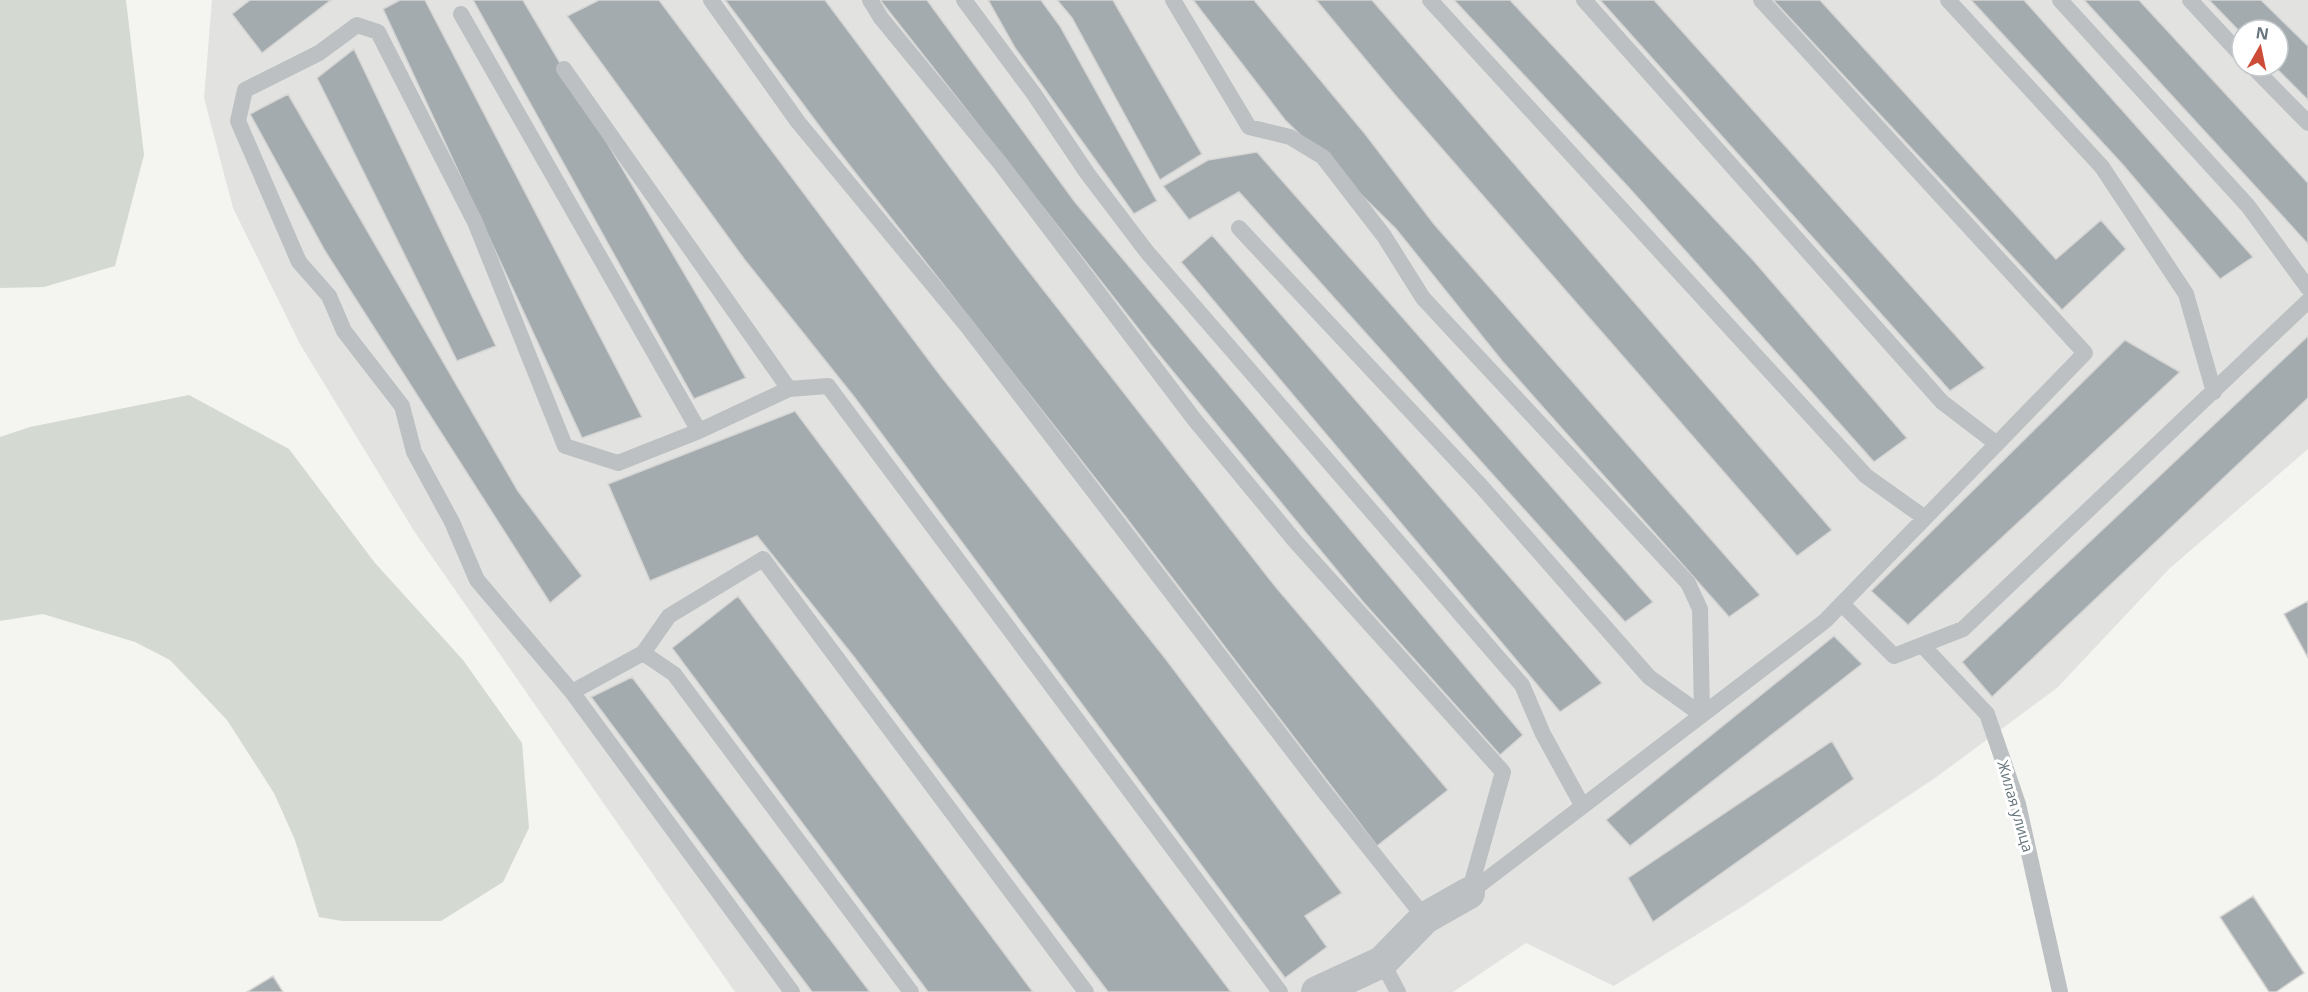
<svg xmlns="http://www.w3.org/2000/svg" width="2308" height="992" font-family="'Open Sans',sans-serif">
<rect width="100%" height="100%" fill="#f4f4f1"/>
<!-- built -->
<path fill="#e2e3e1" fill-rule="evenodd" d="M212 0H2308V449L2169 569 2057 688 1935 778 1743 906 1614 986 1526 943 1453 992H735L414 531 300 344 233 208 204 98ZM2242 30H2278V66H2242Z"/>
<!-- green -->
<path fill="#d4d9d1" d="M0 0H126L144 155 115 266 44 287 0 288Z
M189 395 289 449 375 563 463 660 522 743 529 828 503 882 441 921H342L319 917 295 840 274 793 227 720 170 660 135 642 43 614 0 621V437L30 427Z"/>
<!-- building -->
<path fill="#a4abaf" stroke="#d5d5d4" stroke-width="1.5" d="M250 0H331L262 53 232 14Z
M400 0H425L642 417 582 438 383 9Z
M473 0H523L746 378 694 399Z
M599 0H659L940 375 1165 658 1342 893 1305 916 1327 947 1285 978 855 398 744 259 567 16Z
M725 0H825L1017 256 1275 586 1448 790 1377 846 1124 515 832 143Z
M880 0H927L1075 202 1523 735 1500 755 1363 602 1151 345Z
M988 0H1041L1060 26 1157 201 1134 214 1015 48Z
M1057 0H1113L1202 154 1160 180 1072 18Z
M1193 0H1254L1366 135 1434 224 1760 595 1729 617 1502 361 1396 229 1285 120Z
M1316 0H1372L1832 530 1797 556 1395 95Z
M1454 0H1510L1754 261 1907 438 1874 462 1630 189Z
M1600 0H1654L1985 368 1950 391Z
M1773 0H1820L2056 259 2101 220 2126 249 2062 310Z
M1971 0H2024L2253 257 2220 279 2123 165Z
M2084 0H2139L2308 183V244Z
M2209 0H2261L2308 46V100L2274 66H2278V30H2242V34Z
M354 49 496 346 457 361 317 78Z
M288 94 518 491 582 576 550 603 325 251 250 114Z
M1257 152 1653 602 1625 622 1239 192 1189 220 1163 186 1208 160Z
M1212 235 1602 683 1560 712 1181 262Z
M2308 336V398L1992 697 1962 662Z
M2125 340 2180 372 1908 625 1871 591Z
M795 411 1083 795 1231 992H1108L854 657 757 536 650 581 608 484Z
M738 596 1033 992H928L672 648Z
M2308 601V658L2284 614Z
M1834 636 1862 664 1630 846 1606 820Z
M632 677 870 992H812L591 697Z
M1832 741 1854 779 1653 922 1628 878Z
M2253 896 2304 973 2276 992H2269L2220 917Z
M273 976 283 992H247Z"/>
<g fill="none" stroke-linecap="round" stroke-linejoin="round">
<!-- lane -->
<path stroke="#bcc0c2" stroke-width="16" d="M711 0 798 122 967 326 1322 789 1425 918
M870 0 881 18 1000 163 1194 419 1295 541 1503 772 1469 893
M964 0 1034 94 1087 173 1147 252 1522 685 1543 734 1582 805
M1173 0 1249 127 1290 137 1323 157 1384 236 1423 298 1688 583 1700 609 1702 715
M1430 0 1866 476 1925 518
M1584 0 1942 402 1997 444
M1948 0 2102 167 2186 294 2214 392
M2060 0 2248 206 2308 288
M2190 0 2242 56
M461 14 699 431
M2252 66 2308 123
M564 69 789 389
M1239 228 1481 486 1649 677 1702 715
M1842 604 1894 656 1963 629 2308 301
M1922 645 1987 714 2018 804 2060 992
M643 653 674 674 911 992
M572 692 643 653 669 616 763 559 1086 992
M1469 893 1825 621 2085 353 1761 0
M1382 962 1398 992
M792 992 572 692 477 580 452 522 414 452 402 406 344 331 329 296 299 262 238 121 245 90 319 53 357 25 378 32 475 222 565 446 618 463 699 431 789 389 828 386 1280 992"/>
<!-- street -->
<path stroke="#bcc0c2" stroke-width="32" d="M1317 992 1382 962 1425 918 1469 893"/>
</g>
<g text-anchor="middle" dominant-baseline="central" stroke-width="6" stroke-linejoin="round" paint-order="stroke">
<!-- street labels -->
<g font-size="15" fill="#67767e" stroke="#fff">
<text transform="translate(2016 806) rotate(74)">Жилая улица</text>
</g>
</g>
<!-- north arrow -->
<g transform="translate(2260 48) rotate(9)"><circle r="28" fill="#ffffff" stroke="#c2c8cb" stroke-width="1.5"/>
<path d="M0-4.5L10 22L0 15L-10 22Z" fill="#cd4c38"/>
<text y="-9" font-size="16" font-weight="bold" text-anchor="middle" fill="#67767e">N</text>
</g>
</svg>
